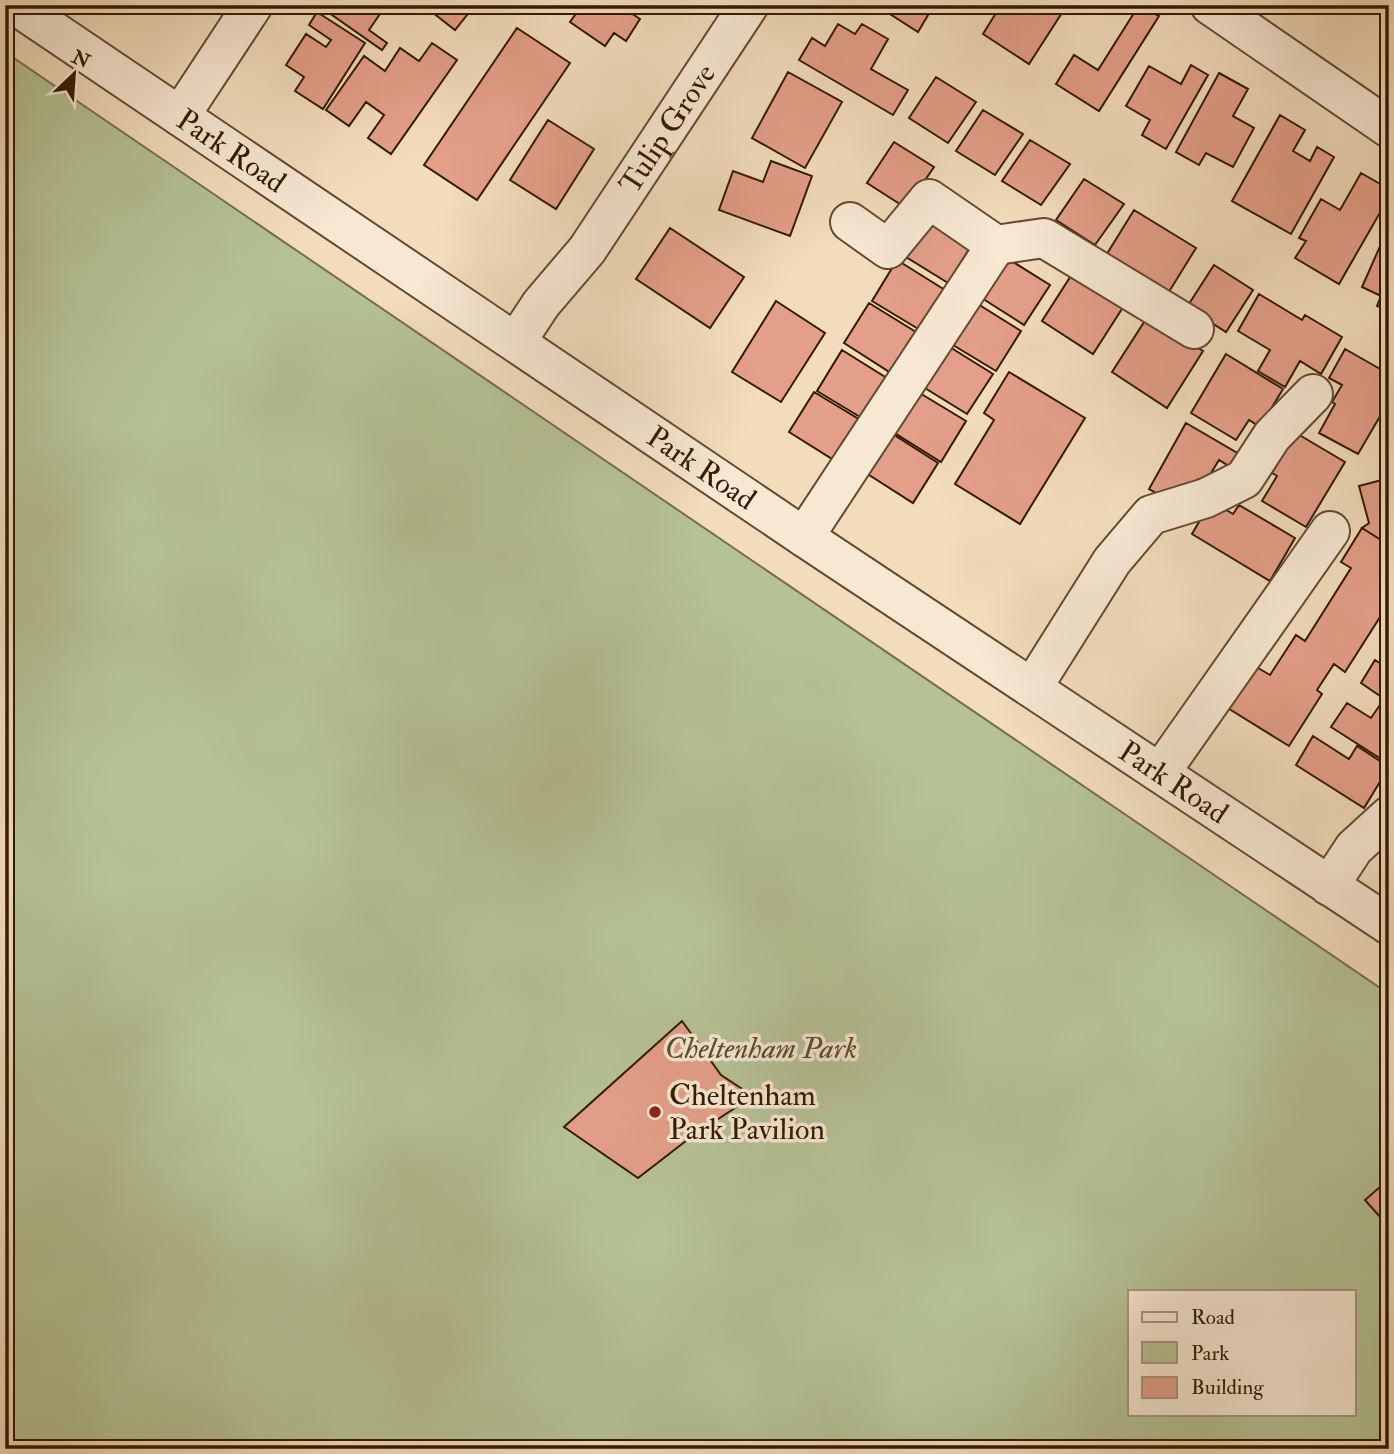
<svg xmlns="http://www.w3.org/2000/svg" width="1394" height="1454" font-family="'IM FELL Double Pica',serif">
<rect width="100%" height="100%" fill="#f3dcbc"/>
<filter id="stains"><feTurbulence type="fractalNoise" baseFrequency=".00286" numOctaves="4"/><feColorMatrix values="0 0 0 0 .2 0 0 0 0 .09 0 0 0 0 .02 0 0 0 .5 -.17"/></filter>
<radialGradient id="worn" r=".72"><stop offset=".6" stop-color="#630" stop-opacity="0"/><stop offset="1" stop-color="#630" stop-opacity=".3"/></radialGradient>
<!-- green -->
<path fill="#b5c296" stroke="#746e4c" stroke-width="2" fill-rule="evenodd" d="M5 52 1389 994V1449H5ZM1130 1291H1354V1414H1130Z"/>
<!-- building -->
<path fill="#e49f89" stroke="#331a01" stroke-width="2" d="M329 5H386L369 30 387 43 382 50 325 10Z
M423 5H475L455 30Z
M582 5H636L631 13 640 19 626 41 614 33 605 46 570 22Z
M876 5H934L918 32Z
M1001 5H1067L1029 64 983 34Z
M1139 5 1159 16 1099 111 1056 84 1074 55 1098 70Z
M317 12 365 43 323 109 295 91 304 77 286 65 306 34 326 47 331 40 309 25Z
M838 24 855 34 862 24 888 39 871 69 908 90 893 115 799 60 812 38 825 46Z
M517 28 570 63 477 200 424 165Z
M432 43 457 60 391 154 368 138 384 115 366 102 349 126 326 110 364 56 385 71 400 48 419 61Z
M1191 65 1208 75 1166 149 1142 135 1150 120 1126 106 1149 66 1181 84Z
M788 72 842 102 805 168 752 138Z
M1219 73 1248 89 1233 116 1254 128 1233 167 1206 153 1199 165 1176 152Z
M936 77 976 102 948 143 909 118Z
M983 110 1023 134 995 175 956 151Z
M1280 115 1305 130 1293 151 1310 161 1317 147 1334 157 1291 234 1232 201Z
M548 120 594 149 556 209 510 180Z
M1030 140 1070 164 1041 205 1002 181Z
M894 142 934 167 906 208 867 183Z
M771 161 812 176 790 236 719 210 733 171 763 182Z
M1361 173 1389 189V197L1339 284 1295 258 1306 241 1299 238 1321 199 1340 210Z
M1084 179 1124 204 1095 245 1056 220Z
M1134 210 1196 248 1167 295 1105 257Z
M926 213 973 243 948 283 901 254Z
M1389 226V311L1377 306 1381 296 1362 287Z
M670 228 744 277 710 328 636 279Z
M1002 255 1050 285 1024 325 977 295Z
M897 260 945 290 920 330 872 301Z
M1214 265 1253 290 1226 332 1187 307Z
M1076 268 1127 301 1093 354 1042 321Z
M1259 294 1302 320 1305 315 1342 337 1321 374 1300 361 1285 387 1258 371 1270 350 1238 331Z
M776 301 825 333 781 402 732 372Z
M973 301 1021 331 996 371 948 342Z
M869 303 916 332 891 373 844 343Z
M1148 316 1203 351 1167 408 1112 372Z
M945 344 993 374 967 414 920 385Z
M1345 349 1389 374V401L1358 454 1319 433 1335 404 1332 402 1342 385 1329 378Z
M842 350 890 380 865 420 817 391Z
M1226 354 1283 389 1260 427 1249 420 1236 440 1191 413Z
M1009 372 1085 418 1020 524 955 484 994 420 984 413Z
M814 392 862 421 837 462 789 432Z
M918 392 966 421 941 462 893 432Z
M1186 423 1239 454 1232 468 1219 460 1205 483 1198 479 1187 497 1167 499 1149 489Z
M891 433 938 463 913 503 866 473Z
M1296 433 1345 462 1306 527 1262 501 1277 476 1272 473Z
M1389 478V545L1362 528 1369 523 1359 486Z
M1211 501 1233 514 1239 505 1295 538 1270 581 1192 534Z
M1362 528 1389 545V603L1345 672 1334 664 1317 690 1322 694 1289 746 1226 707 1253 665 1270 675 1296 635 1305 641 1351 568 1341 562Z
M1375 660 1389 669V702L1361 683Z
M1384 699 1389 702V764L1331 727 1347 703 1371 718Z
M1313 736 1349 759 1357 746 1389 767 1364 808 1296 765Z
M682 1021 721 1075 753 1096 691 1137 638 1178 564 1127Z
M1389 1179V1211L1381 1218 1365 1200Z"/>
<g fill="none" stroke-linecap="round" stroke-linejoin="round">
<defs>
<g id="minor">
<path id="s1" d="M15 5 804 537 1389 925"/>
<path d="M1210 5 1389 128"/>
<path d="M180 116 253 5"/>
<path d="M850 222 888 249 929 199 996 245 1044 238 1194 329"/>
<path id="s2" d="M516 342 541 304 587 250 749 5"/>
<path d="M804 537 996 245"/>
<path d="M1032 688 1112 561 1151 515 1206 498 1244 479 1272 436 1313 394"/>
<path d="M1160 773 1330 531"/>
<path d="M1329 886 1354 848 1389 816"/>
</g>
</defs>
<!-- minor casing -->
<use href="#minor" stroke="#634a30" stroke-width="42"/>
<!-- minor -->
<use href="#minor" stroke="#f7e8d3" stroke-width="38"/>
</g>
<!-- markers -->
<circle fill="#8f2418" stroke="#f7e8d3" stroke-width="2.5" cx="655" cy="1112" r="7"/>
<g text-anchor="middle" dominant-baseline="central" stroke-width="7" stroke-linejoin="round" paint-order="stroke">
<!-- street labels -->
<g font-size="30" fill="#331a01" stroke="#f7e8d3">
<text stroke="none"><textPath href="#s2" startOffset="262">Tulip Grove</textPath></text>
<text stroke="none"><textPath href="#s1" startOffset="261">Park Road</textPath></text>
<text stroke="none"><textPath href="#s1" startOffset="828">Park Road</textPath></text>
<text stroke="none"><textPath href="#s1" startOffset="1395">Park Road</textPath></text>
</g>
<!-- park labels -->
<g font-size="30" font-style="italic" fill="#5a4c2e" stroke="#f7e8d3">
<text x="761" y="1048">Cheltenham Park</text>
</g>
<!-- poi labels -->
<g font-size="30" fill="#331a01" stroke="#f7e8d3" text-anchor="start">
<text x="669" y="1095">Cheltenham<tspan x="669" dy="34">Park Pavilion</tspan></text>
</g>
</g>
<!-- margin -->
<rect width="1394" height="1454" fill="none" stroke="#f3dcbc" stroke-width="28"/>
<rect x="7" y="7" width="1380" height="1440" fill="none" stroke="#331a01" stroke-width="3.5"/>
<rect x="14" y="14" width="1366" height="1426" fill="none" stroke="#331a01" stroke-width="2"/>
<!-- legend -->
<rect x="1128" y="1290" width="228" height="126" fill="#f7e8d3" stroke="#a9967f" stroke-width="2"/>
<rect x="1142" y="1312" width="35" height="10" fill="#f7e8d3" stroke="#a9967f" stroke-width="2"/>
<text x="1191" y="1324" font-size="21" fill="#331a01">Road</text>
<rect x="1142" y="1342" width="35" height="21" fill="#b5c296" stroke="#a9967f" stroke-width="2"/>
<text x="1191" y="1360" font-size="21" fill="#331a01">Park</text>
<rect x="1142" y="1377" width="35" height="21" fill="#e49f89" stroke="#a9967f" stroke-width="2"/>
<text x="1191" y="1394" font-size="21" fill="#331a01">Building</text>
<!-- north arrow -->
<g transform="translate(74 74) rotate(25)" stroke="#f7e8d3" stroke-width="5" paint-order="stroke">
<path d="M0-5L12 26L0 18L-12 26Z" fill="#331a01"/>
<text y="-10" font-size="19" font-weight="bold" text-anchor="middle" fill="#331a01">N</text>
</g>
<rect width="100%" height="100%" filter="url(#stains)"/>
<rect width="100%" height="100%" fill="url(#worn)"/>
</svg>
